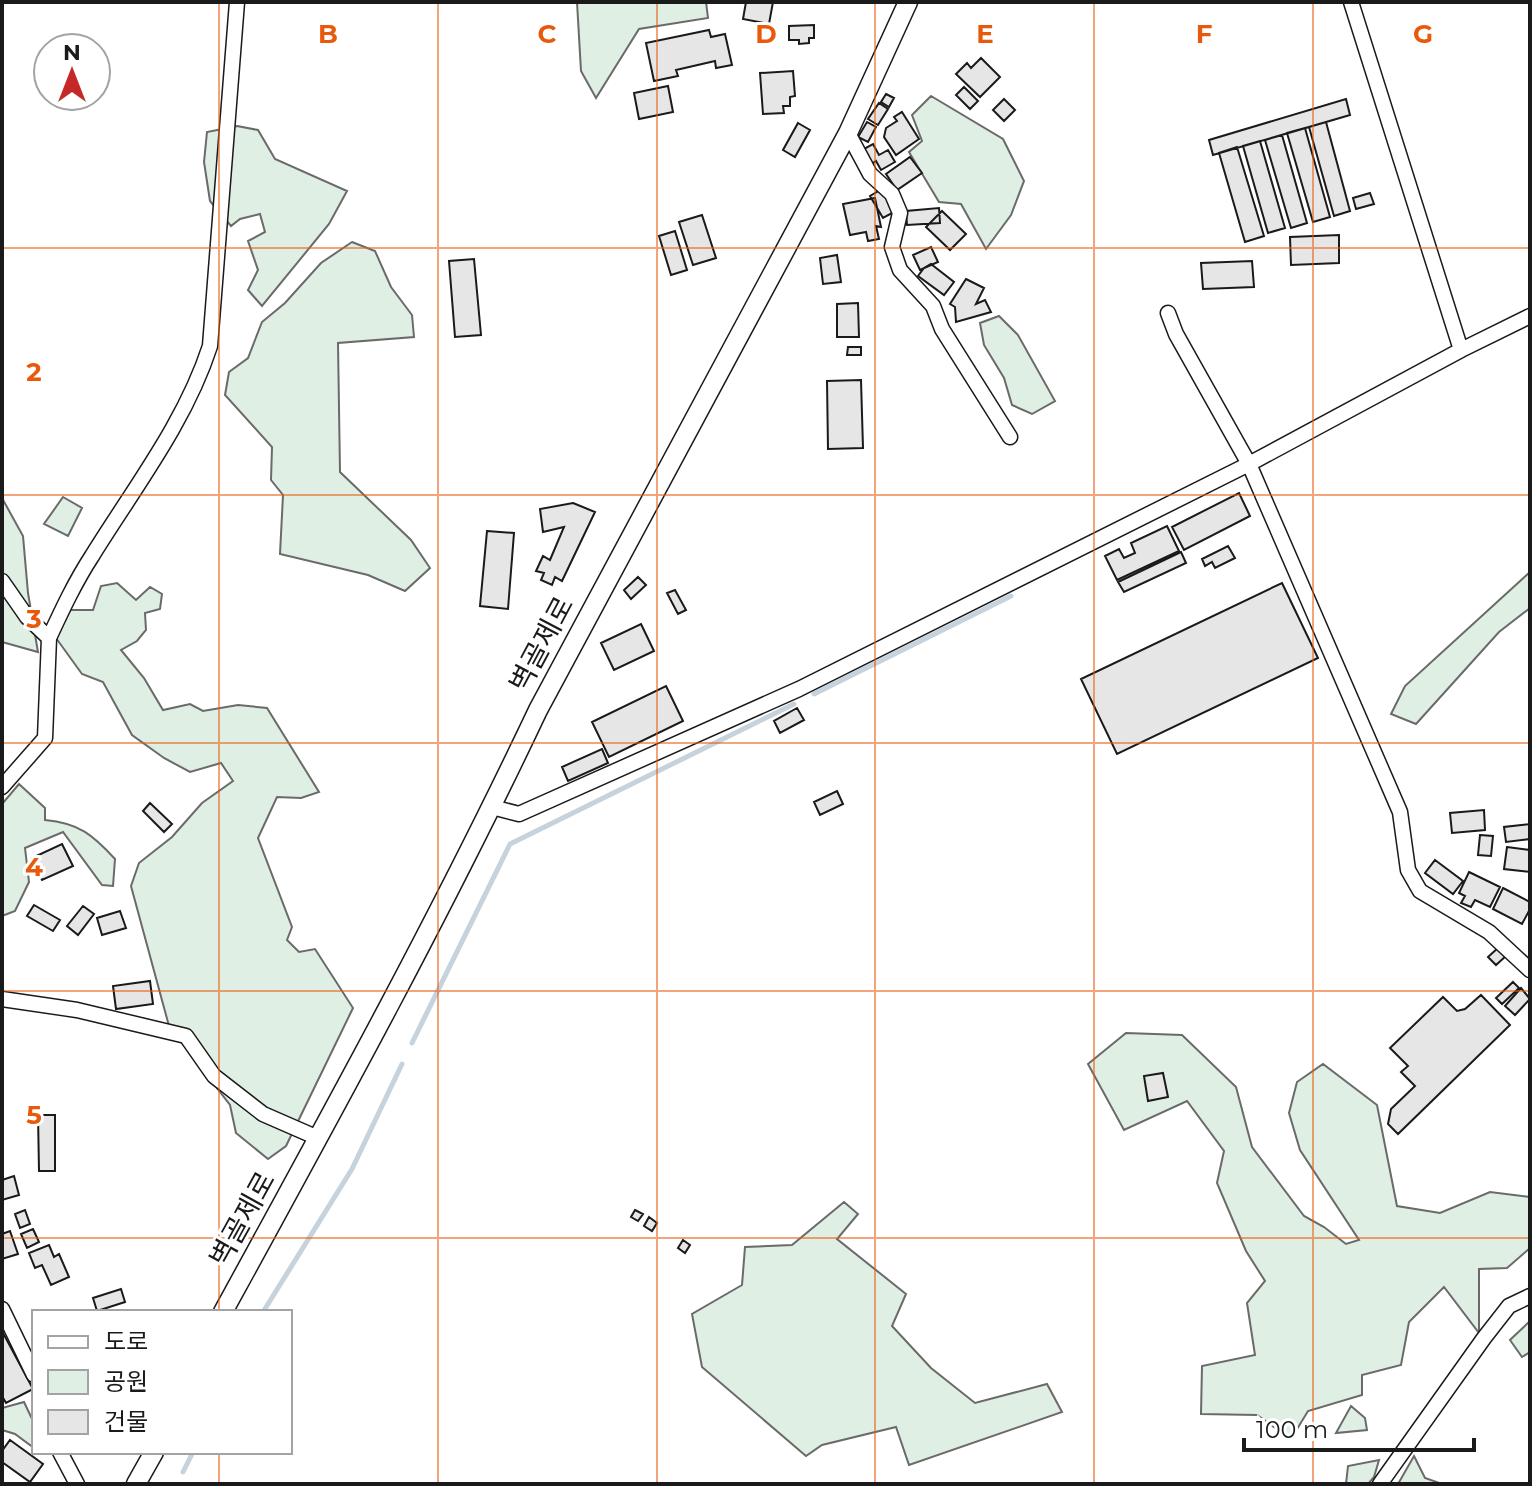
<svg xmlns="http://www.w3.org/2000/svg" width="1532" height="1486" font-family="Montserrat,'Noto Sans KR',sans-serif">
<rect width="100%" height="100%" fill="#fff"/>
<!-- green -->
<path fill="#e0efe3" stroke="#6a6a6a" stroke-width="2" d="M577 2H706L708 18 639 29 596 98 581 71Z
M931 96 1003 139 1024 181 1011 215 986 249 961 204 939 202 909 152 922 141 912 115Z
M237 126 258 130 275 159 347 191 329 224 262 306 248 290 258 270 248 241 265 232 260 214 240 219 231 226 210 201 204 162 207 132Z
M352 242 375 251 391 287 412 315 414 337 338 343 340 472 411 540 430 568 405 591 368 575 280 554 283 495 271 480 272 447 225 395 229 372 248 358 262 322 285 303 321 263Z
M999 316 1018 335 1055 401 1032 414 1012 405 1004 378 984 345 980 323Z
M63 497 82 508 68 536 44 524Z
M2 498 23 536 28 593 38 652 2 642Z
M1530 572V608L1499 632 1416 724 1391 714 1405 686Z
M117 583 136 600 150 587 162 594 160 609 145 613 146 630 137 641 121 650 144 678 163 710 190 704 203 711 238 705 267 708 319 792 301 798 277 797 258 838 292 927 287 940 299 952 315 949 353 1008 286 1146 268 1159 236 1133 230 1105 169 1026 131 886 139 863 172 837 202 803 233 781 221 763 190 772 164 758 132 735 103 682 82 674 56 638 70 610H93L101 586Z
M19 784 45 808V820C79 823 93 835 115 859L113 886 102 885 63 832 25 848 29 882 15 911 2 916V804Z
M1126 1033 1182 1035 1236 1087 1252 1147 1304 1216 1324 1227 1346 1244 1359 1240 1300 1150 1289 1113 1297 1082 1323 1064 1377 1105 1397 1206 1440 1213 1490 1192 1530 1197V1248L1507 1268 1479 1269V1333L1444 1287 1409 1322 1401 1365 1362 1375V1395L1308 1411 1291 1439 1257 1415 1201 1414 1202 1366 1255 1355 1247 1303 1265 1281 1246 1251 1217 1183 1224 1151 1187 1101 1124 1130 1088 1064Z
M844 1202 858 1214 837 1239 906 1294 892 1326 931 1368 975 1403 1047 1384 1062 1412 909 1465 896 1427 822 1445 806 1456 702 1367 692 1314 742 1285 745 1247 792 1245Z
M1530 1321V1352L1522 1357 1510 1340Z
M24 1402 34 1423V1448L15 1434 2 1430V1408Z
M1351 1406 1365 1418 1367 1430 1336 1433Z
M1414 1456 1425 1478 1442 1484H1398Z
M1379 1460 1374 1477 1368 1484H1346L1348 1466Z"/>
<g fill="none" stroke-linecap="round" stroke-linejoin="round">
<!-- stream -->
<path stroke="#c6d2dc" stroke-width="5" d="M814 694 1011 596
M412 1043 510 844 794 704
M263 1312 352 1169 402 1064
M183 1472 193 1452"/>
</g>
<!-- building -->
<path fill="#e6e6e6" stroke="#1a1a1a" stroke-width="2" d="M746 2H773L769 24 743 19Z
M814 25V38H809V43L799 44V40H789V26Z
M709 30 711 37 725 34 732 65 716 68 715 61 676 70 678 76 654 81 646 43Z
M981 58 1000 77 980 97 956 74 967 63 971 68Z
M793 71 795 96 790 97V106H783L784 113 763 114 760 73Z
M668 86 673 112 639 119 634 93Z
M964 87 978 101 970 109 956 95Z
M886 94 894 98 889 107 881 102Z
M1004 99 1015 110 1004 121 993 110Z
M1346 99 1350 115 1213 155 1209 140Z
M879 103 888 109 878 125 868 119Z
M902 112 919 139 896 155 884 137 886 128 897 121 894 117Z
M867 122 876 127 868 142 858 137Z
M1326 122 1350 211 1334 216 1309 127Z
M798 123 810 130 795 157 783 150Z
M1305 128 1330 217 1313 222 1287 133Z
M1282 135 1307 223 1291 228 1265 140Z
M1260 141 1285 228 1268 233 1243 146Z
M873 144 879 155 888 150 895 162 881 170 876 161 870 165 862 150Z
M1237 147 1264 236 1245 242 1219 153Z
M910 157 922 173 897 190 886 174Z
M882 189 894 212 883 218 870 196Z
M1370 193 1374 204 1356 209 1353 198Z
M875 198 881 227 876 226 879 239 868 241 866 232 850 235 843 204Z
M939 208 940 223 907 225 906 211Z
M942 211 966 234 950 250 926 227Z
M702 215 716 258 693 265 679 222Z
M675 231 687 270 671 275 659 236Z
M1339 235V263L1291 265 1290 237Z
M931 247 938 262 920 270 913 255Z
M837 255 841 282 823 284 820 258Z
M474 259 481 335 455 337 449 261Z
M1252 261 1254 287 1203 289 1201 263Z
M931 264 954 282 944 295 918 276 924 268Z
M966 279 984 288 976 304 985 300 991 312 956 322 955 307 950 304Z
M858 303 859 337H837V304Z
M848 347H861V355H847Z
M861 380 863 448 828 449 827 381Z
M1239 493 1250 516 1184 550 1172 527Z
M573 503 595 512 562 581 555 577 552 585 541 580 544 573 536 571 543 556 550 560 564 527 543 532 540 509Z
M1167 526 1179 551 1117 580 1105 556 1119 549 1124 558 1135 553 1131 543Z
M487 531 514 533 508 609 480 606Z
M1228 546 1235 558 1215 568 1212 562 1205 566 1202 559Z
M1181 552 1186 563 1124 592 1118 582Z
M638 577 646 585 631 599 624 590Z
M1282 583 1318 658 1117 754 1081 679Z
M675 590 686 610 678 614 667 593Z
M641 624 654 651 614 670 601 643Z
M666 686 683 721 609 757 592 722Z
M797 708 804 720 780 733 774 721Z
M602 749 608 763 568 781 562 767Z
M837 791 843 804 820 815 814 802Z
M150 803 172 824 164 832 143 811Z
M1484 810 1485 830 1452 833 1450 813Z
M1530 824V839L1506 842 1504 827Z
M1480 835 1493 836 1491 856 1478 855Z
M62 844 73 866 42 880 32 858Z
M1507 847 1530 850V872L1504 869Z
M1435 860 1463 881 1453 894 1425 873Z
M1469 872 1500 887 1490 907 1475 900 1471 907 1461 903 1465 896 1459 893Z
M1503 888 1530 902V909L1522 924 1493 909Z
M34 905 60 920 53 931 27 916Z
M83 906 94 914 78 935 67 926Z
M120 911 126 928 102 935 97 918Z
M1499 947 1506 956 1496 965 1488 957Z
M150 981 153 1004 116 1009 113 986Z
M1513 982 1519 988 1502 1004 1496 998Z
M1521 988 1530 999 1515 1015 1505 1006Z
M1481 995 1510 1025 1398 1134 1388 1124 1391 1109 1415 1086 1401 1072 1408 1066 1390 1048 1443 997 1457 1011 1465 1009Z
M1163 1073 1168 1097 1148 1101 1144 1076Z
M38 1115H55V1171H39Z
M14 1176 19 1195 2 1200V1180Z
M25 1210 30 1224 20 1228 15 1214Z
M635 1210 643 1214 638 1221 631 1217Z
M649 1217 657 1223 652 1231 644 1226Z
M33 1229 39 1242 27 1248 21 1234Z
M10 1231 18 1254 2 1259V1234Z
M683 1240 690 1245 685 1253 678 1248Z
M49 1245 54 1257 59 1254 69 1277 51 1285 42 1265 35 1268 29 1253Z
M121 1289 125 1302 97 1311 93 1298Z
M2 1331 33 1389 6 1403 2 1396Z
M10 1440 43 1464 30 1482 2 1462V1451Z"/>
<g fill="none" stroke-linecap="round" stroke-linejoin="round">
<defs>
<path id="minor" d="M1351 2 1461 350
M848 133 870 174 892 194 900 213 892 247 900 270 933 306 942 329 1010 437
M1168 313 1176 334 1249 464 1400 812 1408 870 1420 891 1489 932 1530 970
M2 581 27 617 49 638 45 738 2 787
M49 638C62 610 75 582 92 556 134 488 185 423 210 346L237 2
M492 807 519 814 799 689 1249 464 1461 350 1530 316
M2 999 77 1010 186 1036 214 1076 263 1114 318 1138
M2 1309 34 1375
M60 1452 77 1484
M1380 1484 1484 1338 1509 1306 1530 1296"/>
<path id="tertiary" d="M223 1312C332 1113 441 915 538 710L848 133 908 2
M136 1484 154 1452"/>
</defs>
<!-- minor casing -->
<use href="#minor" stroke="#1a1a1a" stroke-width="17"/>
<!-- tertiary casing -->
<use href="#tertiary" stroke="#1a1a1a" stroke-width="21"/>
<!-- minor -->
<use href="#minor" stroke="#fff" stroke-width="14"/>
<!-- tertiary -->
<use href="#tertiary" stroke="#fff" stroke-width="18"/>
</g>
<!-- grid -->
<path fill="none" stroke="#e8590c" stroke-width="2" stroke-opacity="0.55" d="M219 2V1312M438 2V1484M657 2V1484M875 2V1484M1094 2V1484M1313 2V1484M2 248H1530M2 495H1530M2 743H1530M2 991H1530M2 1238H1530M219 1452V1484"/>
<g text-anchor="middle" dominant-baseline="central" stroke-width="6" stroke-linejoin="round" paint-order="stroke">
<!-- street labels -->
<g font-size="28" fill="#1a1a1a" stroke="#fff">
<text transform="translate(541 644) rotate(-62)">벽골제로</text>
<text transform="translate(242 1219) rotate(-61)">벽골제로</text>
</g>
</g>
<g font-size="26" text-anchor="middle" font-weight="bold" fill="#e8590c" stroke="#fff" stroke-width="6" stroke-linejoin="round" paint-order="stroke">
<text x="328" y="43">B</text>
<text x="547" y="43">C</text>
<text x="766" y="43">D</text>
<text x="985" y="43">E</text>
<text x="1204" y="43">F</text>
<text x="1423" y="43">G</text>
<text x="34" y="381">2</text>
<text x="34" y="628">3</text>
<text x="34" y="876">4</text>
<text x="34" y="1124">5</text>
</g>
<!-- border -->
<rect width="1532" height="1486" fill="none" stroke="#1a1a1a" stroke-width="8"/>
<!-- legend -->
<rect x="32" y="1310" width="260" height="144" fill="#ffffff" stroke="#a3a3a3" stroke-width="2"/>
<rect x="48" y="1336" width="40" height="12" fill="#ffffff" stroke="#a3a3a3" stroke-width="2"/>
<text x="104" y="1350" font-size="24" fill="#1a1a1a">도로</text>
<rect x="48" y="1370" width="40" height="24" fill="#e0efe3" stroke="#a3a3a3" stroke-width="2"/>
<text x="104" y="1390" font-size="24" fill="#1a1a1a">공원</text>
<rect x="48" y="1410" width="40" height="24" fill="#e6e6e6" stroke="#a3a3a3" stroke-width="2"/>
<text x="104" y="1430" font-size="24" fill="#1a1a1a">건물</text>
<!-- north arrow -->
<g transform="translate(72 72)"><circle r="38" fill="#ffffff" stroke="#a3a3a3" stroke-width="2"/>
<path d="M0-6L14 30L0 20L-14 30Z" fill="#c62828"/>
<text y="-12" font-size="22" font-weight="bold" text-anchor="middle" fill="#1a1a1a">N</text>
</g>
<!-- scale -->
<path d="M1244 1438v12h230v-12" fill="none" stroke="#1a1a1a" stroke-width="4"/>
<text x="1256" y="1438" font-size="24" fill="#1a1a1a" stroke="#ffffff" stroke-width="6" paint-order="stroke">100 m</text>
</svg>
